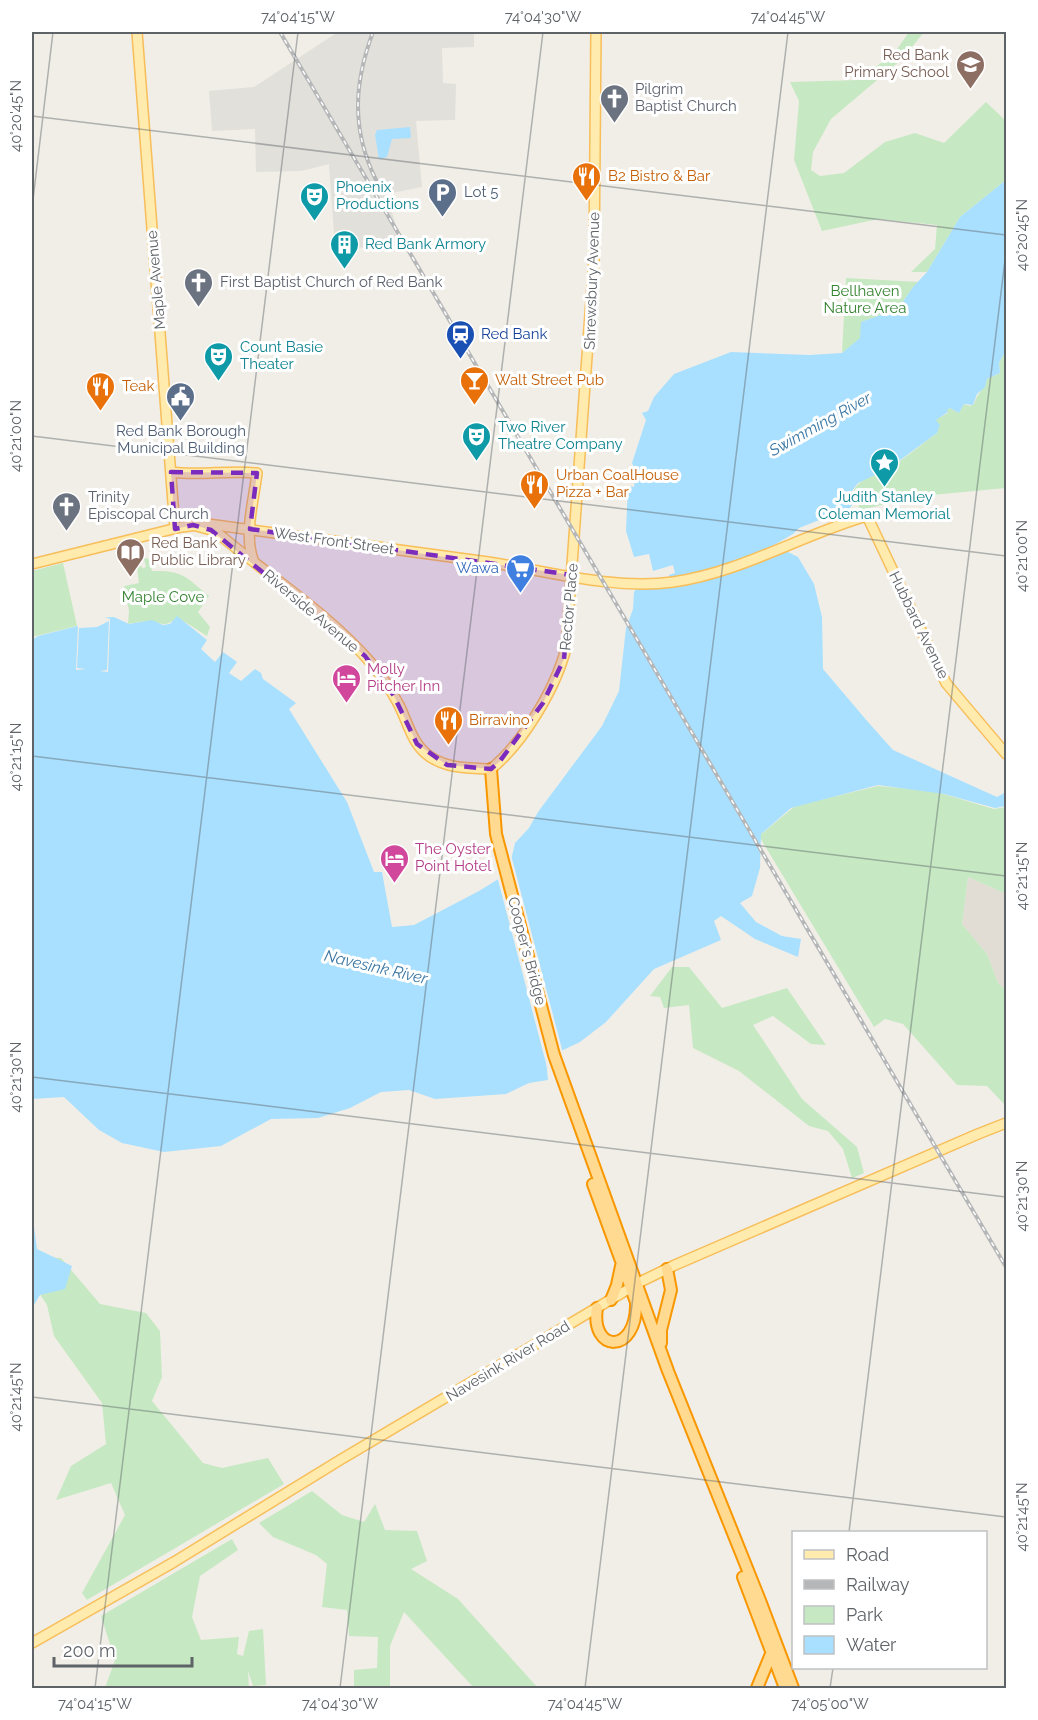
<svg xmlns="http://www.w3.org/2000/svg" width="1038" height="1720" font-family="Raleway,sans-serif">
<rect width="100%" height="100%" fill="#f1eee7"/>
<!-- industrial -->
<path fill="#e2e0db" d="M338 32H474V47L442 48 443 83 456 84 455 120 416 121 422 187 387 194 402 247 335 248 329 164 301 171 256 172 255 129 212 131 209 91 254 87Z"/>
<!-- education -->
<path fill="#e1ddd5" d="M968 877 1006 894V990L998 983 987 954 962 924Z"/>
<!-- green -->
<path fill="#c6e9c3" d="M909 32H924L902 59 831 119 813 152 811 170 820 176 844 173 885 142 915 133 944 143 986 102 1006 121V180L960 217 927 272H911L935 249 937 225 878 219 822 231 794 160 799 101 790 82 859 80 895 52Z
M846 278 919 282 913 287 898 309 862 322 861 338 842 353Z
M1006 350V488L921 496 860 510 854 490C862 476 878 475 890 468 906 457 921 445 937 433L935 420 948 413 946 410 950 408 959 413 964 404 970 406 974 404C977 394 984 389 987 379L1000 373 999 363Z
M148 558 152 571C183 570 186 577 209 596L198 612 210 627 207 636 177 617C165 628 164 623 149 622 143 621 135 623 128 624L129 611 124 586 139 583 137 567 141 566 144 570 143 568 146 567 144 559Z
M63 563 77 626 32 637V571Z
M878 786 933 791 994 809 1006 807V894L968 877 962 924 987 954 998 983 1006 990V1106L987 1086 957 1085 903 1024 885 1019 874 1027 759 836 795 806Z
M672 967H689L722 1008 787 988 826 1045 811 1044 773 1016 753 1025 802 1099 857 1147 864 1173 852 1178 843 1149 828 1131 809 1126 739 1071 693 1048 689 1005 664 1008 660 997 650 996Z
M41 1257 61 1258 100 1304 146 1313 160 1331 162 1377 152 1401 203 1463 222 1468 268 1458 284 1484 87 1600 82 1593 125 1515 111 1483 56 1500 71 1466 106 1444 102 1403 54 1336 47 1305 41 1296Z
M312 1491 342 1515 364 1522 375 1504 385 1530 417 1531 427 1561 411 1569 458 1599 538 1688H474L404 1612 390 1646V1688H354V1670L377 1668 378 1637 349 1636 347 1610 322 1607 327 1564 316 1555 273 1537 259 1523Z
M232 1539 238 1550 200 1576 192 1617 201 1640 239 1637 237 1654 243 1656 249 1631 263 1629 266 1685 253 1686 248 1671 249 1688H105L115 1660 101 1616Z"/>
<!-- water -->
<path fill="#a9e0ff" d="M410 127 411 138 392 139 387 157 379 159 375 135 377 130Z
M1006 180V350L999 363 1000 373 987 379 985 387 977 394 973 405 964 404 959 413 950 408 947 410 948 412 936 420 940 425 937 433 888 469 858 483 852 491 853 503 850 508 799 528 793 534 774 545 798 557 814 584 822 617 823 669 868 722 893 750 997 797 1006 792V806L995 808 944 794 878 785 791 808 761 834 760 868 752 896 740 903 756 922 782 936 801 939 798 957 755 939 721 916 714 921 721 940 654 969 606 1022 580 1042 559 1052 546 1060 548 1080 529 1083 506 1094 435 1099 409 1090 381 1092 350 1108 318 1118 271 1119 221 1146 164 1152 122 1143 99 1130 64 1097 32 1099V640L38 636 82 625 97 618 114 617 129 624 152 620 163 625 170 624 177 616 207 640 201 649 215 662 223 652 237 662 229 673 241 681 255 669 261 673 263 679 296 703 289 709 347 802 374 872H382L392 927 414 925 479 891 508 873 515 843 529 828 538 812 602 726 619 691 626 628 633 609 634 592 643 579 669 577V575L675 573 673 565 653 571 649 554 634 557 626 531 628 486 634 487 636 471 632 463 646 420 642 413 648 411 654 397 674 374 731 352 809 355 842 353 860 338 861 322 898 309 913 287 927 272 960 217Z
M32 1212 37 1249 72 1266 65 1289 40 1295 32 1308Z"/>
<!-- pier -->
<path fill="#f1eee7" d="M101 616 110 619 108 672 100 671 107 670 109 621 97 627 79 628 77 668 86 669 76 670 78 626 90 618Z
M510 851 563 1053 549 1062 550 1066 547 1067 497 876 505 871Z"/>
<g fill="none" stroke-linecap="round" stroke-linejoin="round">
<defs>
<path id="major" d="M137 32 175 529
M171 472C199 476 228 470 257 473 254 500 243 536 254 562
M193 525 211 530 220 535C270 577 328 613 371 663 382 676 391 690 399 705 408 723 412 744 429 756 447 769 470 768 491 769 523 743 556 688 566 648L594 259 596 32
M32 564 181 527 208 524C301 537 395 549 488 562 548 571 612 590 673 582 742 572 801 535 867 516L946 683 1006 754
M32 1643 174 1562 340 1460 642 1281 675 1265 978 1134 1006 1123"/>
<path id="highway" d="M491 769 496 834 554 1055 668 1371 761 1603 793 1688
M593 1184 636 1302
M611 1300 617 1285 621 1266
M597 1308C590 1353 637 1355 636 1303
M661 1343V1330L671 1290 667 1269
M743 1577 785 1688
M757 1688 771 1654"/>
</defs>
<!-- major casing -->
<use href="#major" stroke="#f7be5a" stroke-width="12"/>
<!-- highway casing -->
<use href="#highway" stroke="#f89700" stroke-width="14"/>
<!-- major -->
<use href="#major" stroke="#ffebae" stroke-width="9"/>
<!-- highway -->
<use href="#highway" stroke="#ffda90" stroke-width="10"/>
<defs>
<path id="rail" d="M280 32 1006 1267
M373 32C354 83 351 129 376 180"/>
</defs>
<!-- rail casing -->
<use href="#rail" stroke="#b5b6b7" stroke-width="4"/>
<!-- rail -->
<use href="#rail" stroke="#fff" stroke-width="1.5" stroke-dasharray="4.5" stroke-linecap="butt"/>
</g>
<!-- marked area -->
<path fill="#7b2cbf" fill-opacity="0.2" stroke="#7b2cbf" stroke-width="4.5" stroke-dasharray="12 8" stroke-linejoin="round" d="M171 472 257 473 250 529 572 575 564 659 543 703 500 761 491 769 447 765 417 744 394 696 365 656 211 530 193 525 175 529Z"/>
<!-- ticks -->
<path fill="none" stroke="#5e6368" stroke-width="1.5" stroke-opacity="0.45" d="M32 116 1006 235M32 208 53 32M32 436 1006 556M32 756 1006 876M32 1077 1006 1197M32 1397 1006 1517M849 1532 1006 252M95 1688 298 32M340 1688 543 32M585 1688 788 32M830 1688 833 1668"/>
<!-- icons -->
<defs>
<symbol id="school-pin" viewBox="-11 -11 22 30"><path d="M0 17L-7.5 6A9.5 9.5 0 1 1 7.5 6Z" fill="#8d6e63" stroke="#fff"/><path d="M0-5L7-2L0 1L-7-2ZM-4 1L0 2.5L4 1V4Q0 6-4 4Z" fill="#fff"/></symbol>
<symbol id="church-pin" viewBox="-11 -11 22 30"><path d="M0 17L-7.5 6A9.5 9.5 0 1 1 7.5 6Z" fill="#6b7280" stroke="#fff"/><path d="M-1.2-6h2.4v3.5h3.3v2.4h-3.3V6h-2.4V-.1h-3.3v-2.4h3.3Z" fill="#fff"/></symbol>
<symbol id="restaurant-pin" viewBox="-11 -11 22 30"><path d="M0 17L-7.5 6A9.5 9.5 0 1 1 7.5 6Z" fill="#e8710a" stroke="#fff"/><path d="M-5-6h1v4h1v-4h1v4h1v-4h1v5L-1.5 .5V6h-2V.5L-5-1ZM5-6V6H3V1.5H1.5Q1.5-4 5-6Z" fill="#fff"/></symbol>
<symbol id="parking-pin" viewBox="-11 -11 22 30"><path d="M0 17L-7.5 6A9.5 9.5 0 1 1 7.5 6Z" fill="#5c6f8a" stroke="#fff"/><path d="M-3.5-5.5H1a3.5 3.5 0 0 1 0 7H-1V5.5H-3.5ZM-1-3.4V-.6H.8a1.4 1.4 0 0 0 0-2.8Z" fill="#fff"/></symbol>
<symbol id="theatre-pin" viewBox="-11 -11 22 30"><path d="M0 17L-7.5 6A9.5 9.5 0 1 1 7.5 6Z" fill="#0f9aa8" stroke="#fff"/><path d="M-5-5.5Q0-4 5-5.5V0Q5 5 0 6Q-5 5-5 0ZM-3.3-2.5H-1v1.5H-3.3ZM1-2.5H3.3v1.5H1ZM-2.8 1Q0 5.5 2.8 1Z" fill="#fff"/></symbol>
<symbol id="building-pin" viewBox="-11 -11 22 30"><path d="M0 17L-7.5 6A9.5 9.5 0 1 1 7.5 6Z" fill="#0f9aa8" stroke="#fff"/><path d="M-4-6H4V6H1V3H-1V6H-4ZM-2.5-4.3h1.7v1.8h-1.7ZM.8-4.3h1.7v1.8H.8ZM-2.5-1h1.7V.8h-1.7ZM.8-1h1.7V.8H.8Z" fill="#fff"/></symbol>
<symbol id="station-pin" viewBox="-11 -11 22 30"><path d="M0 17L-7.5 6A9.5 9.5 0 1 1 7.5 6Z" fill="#1a4fb4" stroke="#fff"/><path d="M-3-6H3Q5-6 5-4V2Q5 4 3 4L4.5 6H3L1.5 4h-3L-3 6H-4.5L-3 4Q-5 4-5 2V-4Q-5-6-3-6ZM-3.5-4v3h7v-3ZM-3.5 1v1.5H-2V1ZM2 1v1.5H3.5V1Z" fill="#fff"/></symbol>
<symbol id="bar-pin" viewBox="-11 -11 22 30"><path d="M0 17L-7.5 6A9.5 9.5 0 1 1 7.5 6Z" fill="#e8710a" stroke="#fff"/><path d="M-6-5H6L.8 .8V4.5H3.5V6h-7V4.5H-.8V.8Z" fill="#fff"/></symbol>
<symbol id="civic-pin" viewBox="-11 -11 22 30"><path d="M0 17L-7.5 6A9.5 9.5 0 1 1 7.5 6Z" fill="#5c6f8a" stroke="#fff"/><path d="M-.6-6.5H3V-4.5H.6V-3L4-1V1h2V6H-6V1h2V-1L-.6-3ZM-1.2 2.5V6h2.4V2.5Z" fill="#fff"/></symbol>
<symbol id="sight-pin" viewBox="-11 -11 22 30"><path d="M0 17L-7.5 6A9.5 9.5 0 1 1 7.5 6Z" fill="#0f9aa8" stroke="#fff"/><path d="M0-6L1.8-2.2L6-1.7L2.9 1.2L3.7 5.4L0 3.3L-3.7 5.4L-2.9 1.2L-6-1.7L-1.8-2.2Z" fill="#fff"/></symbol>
<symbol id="library-pin" viewBox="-11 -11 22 30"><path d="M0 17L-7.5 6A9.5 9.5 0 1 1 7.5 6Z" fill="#8d6e63" stroke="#fff"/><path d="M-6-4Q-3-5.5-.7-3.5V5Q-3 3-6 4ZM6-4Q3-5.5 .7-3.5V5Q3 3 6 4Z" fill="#fff"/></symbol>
<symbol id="supermarket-pin" viewBox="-11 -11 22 30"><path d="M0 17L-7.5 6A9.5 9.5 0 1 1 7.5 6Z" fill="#3f7fe0" stroke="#fff"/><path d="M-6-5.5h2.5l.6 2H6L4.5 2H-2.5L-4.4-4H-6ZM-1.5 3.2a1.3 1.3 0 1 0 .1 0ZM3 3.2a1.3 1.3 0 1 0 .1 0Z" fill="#fff"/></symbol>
<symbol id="hotel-pin" viewBox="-11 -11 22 30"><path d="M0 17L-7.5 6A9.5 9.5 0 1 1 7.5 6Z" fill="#d1479c" stroke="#fff"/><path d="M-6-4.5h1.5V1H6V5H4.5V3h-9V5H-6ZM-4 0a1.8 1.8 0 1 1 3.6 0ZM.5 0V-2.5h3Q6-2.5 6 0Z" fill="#fff"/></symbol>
</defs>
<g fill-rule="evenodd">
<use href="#school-pin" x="954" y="48" width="33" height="45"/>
<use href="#church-pin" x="598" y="82" width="33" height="45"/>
<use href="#restaurant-pin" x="570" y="160" width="33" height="45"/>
<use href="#parking-pin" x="426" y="176" width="33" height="45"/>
<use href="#theatre-pin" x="298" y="180" width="33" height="45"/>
<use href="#building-pin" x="328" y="228" width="33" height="45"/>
<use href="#church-pin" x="182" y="266" width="33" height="45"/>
<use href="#station-pin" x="444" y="318" width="33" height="45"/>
<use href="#theatre-pin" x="202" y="340" width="33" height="45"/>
<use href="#bar-pin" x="458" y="364" width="33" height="45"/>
<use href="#restaurant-pin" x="84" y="370" width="33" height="45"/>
<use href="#civic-pin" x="164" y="380" width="33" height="45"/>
<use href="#theatre-pin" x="460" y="420" width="33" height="45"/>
<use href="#sight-pin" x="868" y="446" width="33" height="45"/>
<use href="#restaurant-pin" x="518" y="468" width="33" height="45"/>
<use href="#church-pin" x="50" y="490" width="33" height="45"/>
<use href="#library-pin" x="114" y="536" width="33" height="45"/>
<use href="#supermarket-pin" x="504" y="552" width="33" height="45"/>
<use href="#hotel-pin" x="330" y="662" width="33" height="45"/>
<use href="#restaurant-pin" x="432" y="704" width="33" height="45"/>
<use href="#hotel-pin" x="378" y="842" width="33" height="45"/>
</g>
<g text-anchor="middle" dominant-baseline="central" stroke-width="6" stroke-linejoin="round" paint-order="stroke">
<!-- education labels -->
<g font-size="15" fill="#785e54" stroke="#fff" text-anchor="end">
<text x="949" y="55">Red Bank<tspan x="949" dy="17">Primary School</tspan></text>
<text x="151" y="543" text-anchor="start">Red Bank<tspan x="151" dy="17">Public Library</tspan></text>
</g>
<!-- worship labels -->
<g font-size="15" fill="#5b616d" stroke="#fff" text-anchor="start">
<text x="635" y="89">Pilgrim<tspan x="635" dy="17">Baptist Church</tspan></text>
<text x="220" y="282">First Baptist Church of Red Bank</text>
<text x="88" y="497">Trinity<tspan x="88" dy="17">Episcopal Church</tspan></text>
</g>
<!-- food labels -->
<g font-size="15" fill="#c56008" stroke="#fff" text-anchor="start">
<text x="608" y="176">B2 Bistro &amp; Bar</text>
<text x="495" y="380">Walt Street Pub</text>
<text x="122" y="386">Teak</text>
<text x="556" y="475">Urban CoalHouse<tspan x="556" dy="17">Pizza + Bar</tspan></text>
<text x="469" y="720">Birravino</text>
</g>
<!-- culture labels -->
<g font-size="15" fill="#0d838f" stroke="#fff" text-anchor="start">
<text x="336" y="187">Phoenix<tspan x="336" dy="17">Productions</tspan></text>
<text x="365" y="244">Red Bank Armory</text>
<text x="240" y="347">Count Basie<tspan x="240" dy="17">Theater</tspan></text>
<text x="498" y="427">Two River<tspan x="498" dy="17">Theatre Company</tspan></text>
<text x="884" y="497" text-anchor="middle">Judith Stanley<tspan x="884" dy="17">Coleman Memorial</tspan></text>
</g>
<!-- service labels -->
<g font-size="15" fill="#4e5e75" stroke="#fff" text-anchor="start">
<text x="464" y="192">Lot 5</text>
<text x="181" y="431" text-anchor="middle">Red Bank Borough<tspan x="181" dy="17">Municipal Building</tspan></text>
</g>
<!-- street labels -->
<g font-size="15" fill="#5e6368" stroke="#fff">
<text transform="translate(156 280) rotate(-95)">Maple Avenue</text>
<text transform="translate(592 281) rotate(-88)">Shrewsbury Avenue</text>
<text transform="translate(334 541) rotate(8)">West Front Street</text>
<text transform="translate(569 607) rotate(-85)">Rector Place</text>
<text transform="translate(311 611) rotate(40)">Riverside Avenue</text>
<text transform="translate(919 625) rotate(64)">Hubbard Avenue</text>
<text transform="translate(527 951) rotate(75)">Cooper's Bridge</text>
<text transform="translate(508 1361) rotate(-31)">Navesink River Road</text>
</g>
<!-- park labels -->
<g font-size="15" fill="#348331" stroke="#fff">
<text x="865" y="291">Bellhaven<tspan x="865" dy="17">Nature Area</tspan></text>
<text x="163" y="597">Maple Cove</text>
</g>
<!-- transit labels -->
<g font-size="15" fill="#164399" stroke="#fff" text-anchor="start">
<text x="481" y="334">Red Bank</text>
</g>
<!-- shop labels -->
<g font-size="15" fill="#366cbe" stroke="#fff" text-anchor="end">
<text x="499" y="568">Wawa</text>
</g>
<!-- hotel labels -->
<g font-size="15" fill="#b23c85" stroke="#fff" text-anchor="start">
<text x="367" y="669">Molly<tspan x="367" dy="17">Pitcher Inn</tspan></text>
<text x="415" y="849">The Oyster<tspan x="415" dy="17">Point Hotel</tspan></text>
</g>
<!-- water labels -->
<g font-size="16" font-style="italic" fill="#3b77a4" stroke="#fff">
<text transform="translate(820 424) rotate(-29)">Swimming River</text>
<text transform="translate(376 967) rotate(13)">Navesink River</text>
</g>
</g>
<!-- border -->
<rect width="1038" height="1720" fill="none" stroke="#ffffff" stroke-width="66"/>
<!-- legend -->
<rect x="792" y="1531" width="195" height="138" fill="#ffffff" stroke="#bfc1c3" stroke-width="1.5"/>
<rect x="804" y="1550" width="30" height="9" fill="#ffebae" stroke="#bfc1c3" stroke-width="1.5"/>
<text x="846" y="1561" font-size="18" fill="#5e6368">Road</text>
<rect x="804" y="1580" width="30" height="9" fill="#b5b6b7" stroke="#bfc1c3" stroke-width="1.5"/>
<text x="846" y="1591" font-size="18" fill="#5e6368">Railway</text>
<rect x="804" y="1606" width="30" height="18" fill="#c6e9c3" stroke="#bfc1c3" stroke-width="1.5"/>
<text x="846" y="1621" font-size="18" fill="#5e6368">Park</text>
<rect x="804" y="1636" width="30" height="18" fill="#a9e0ff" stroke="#bfc1c3" stroke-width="1.5"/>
<text x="846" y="1651" font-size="18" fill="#5e6368">Water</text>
<!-- scale -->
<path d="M54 1657v9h138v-9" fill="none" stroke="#5e6368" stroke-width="3"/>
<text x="63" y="1657" font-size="18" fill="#5e6368" stroke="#ffffff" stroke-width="4.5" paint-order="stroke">200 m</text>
<rect x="33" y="33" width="972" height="1654" fill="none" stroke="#5e6368" stroke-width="2"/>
<g font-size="15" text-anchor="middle" fill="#5e6368">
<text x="298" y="22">74°04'15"W</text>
<text x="543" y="22">74°04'30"W</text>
<text x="788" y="22">74°04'45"W</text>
<text transform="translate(16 116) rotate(-90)" y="5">40°20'45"N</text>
<text transform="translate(1022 235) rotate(-90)" y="5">40°20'45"N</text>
<text transform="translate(16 436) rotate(-90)" y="5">40°21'00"N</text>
<text transform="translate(1022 556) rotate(-90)" y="5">40°21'00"N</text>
<text transform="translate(16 757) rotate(-90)" y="5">40°21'15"N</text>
<text transform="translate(1022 876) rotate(-90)" y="5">40°21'15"N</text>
<text transform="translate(16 1077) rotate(-90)" y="5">40°21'30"N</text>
<text transform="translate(1022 1196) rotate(-90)" y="5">40°21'30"N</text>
<text transform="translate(16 1397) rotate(-90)" y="5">40°21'45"N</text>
<text transform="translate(1022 1517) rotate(-90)" y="5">40°21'45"N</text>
<text x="95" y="1709">74°04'15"W</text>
<text x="340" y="1709">74°04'30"W</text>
<text x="585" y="1709">74°04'45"W</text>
<text x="830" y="1709">74°05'00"W</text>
</g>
</svg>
